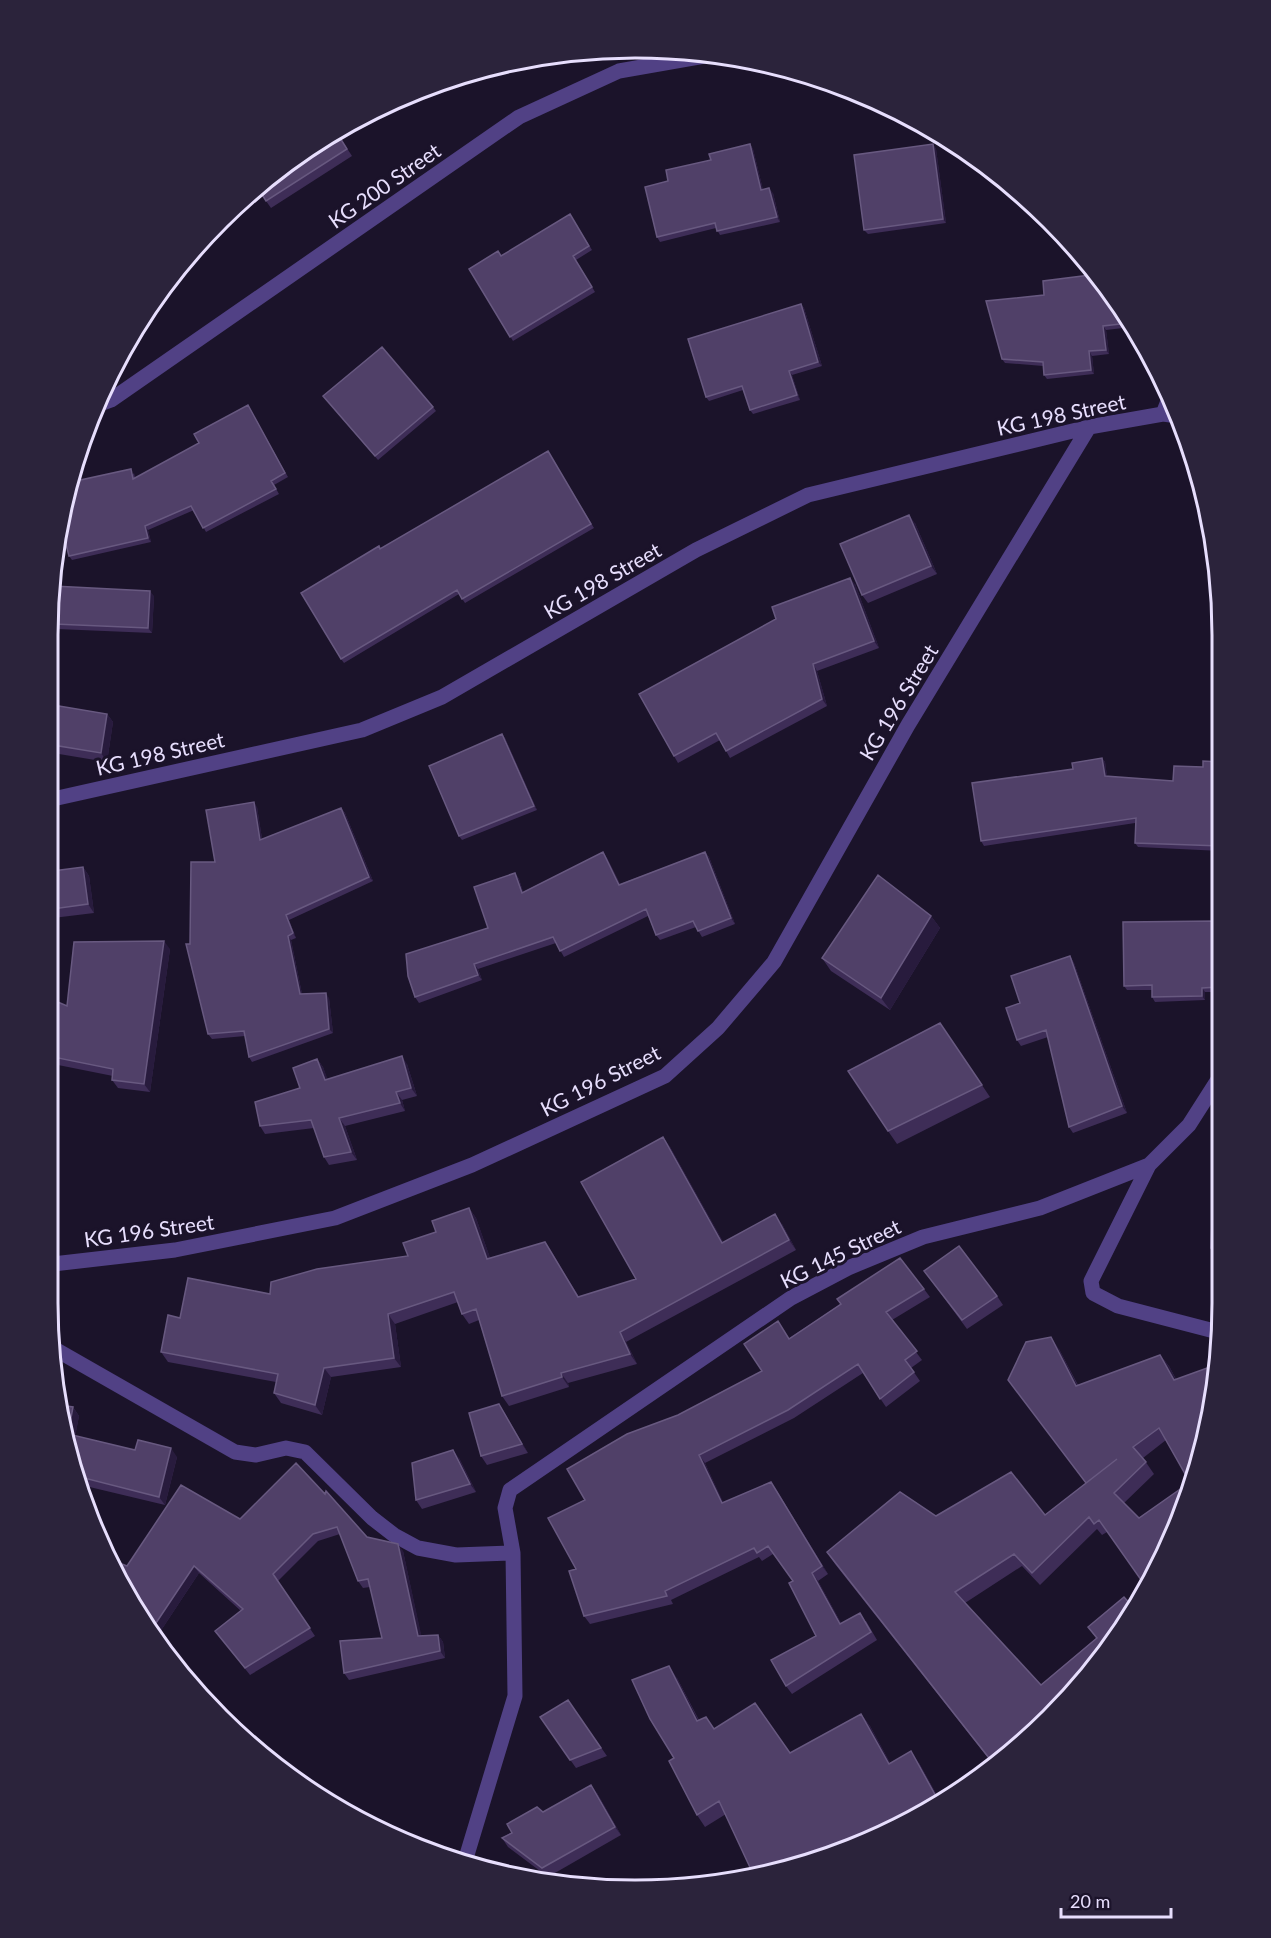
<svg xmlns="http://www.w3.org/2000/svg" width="1271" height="1938" font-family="Lato,sans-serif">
<rect width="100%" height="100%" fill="#1b132a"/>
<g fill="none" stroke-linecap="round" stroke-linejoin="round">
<!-- minor -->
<path stroke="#514185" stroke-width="15" d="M100 404 111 400 519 117 619 71 716 54
M1163 414 1170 396
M53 799 362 730 442 697 696 550 808 495 1089 427 1163 414 1178 416
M1149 1165 1091 1281 1093 1293 1118 1306 1218 1332
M53 1264 175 1250 335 1218 472 1165 665 1076 718 1028 774 962 908 725 1089 427
M53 1348 235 1452 256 1455 286 1448 305 1452 372 1518 394 1535 418 1548 456 1555 513 1553
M466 1858 515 1696 513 1553 505 1508 510 1490 791 1298 848 1268 923 1237 1040 1208 1149 1165 1189 1125 1219 1078"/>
</g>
<!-- wall -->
<path fill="#3e2d57" d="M337 133 352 156 271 208 266 201Z
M750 144 753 149 763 190 773 193 780 222 720 235 716 228 660 242 657 237 668 181 711 160Z
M933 144 936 149 946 223 868 234 864 230Z
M570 214 592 250 576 260 595 292 513 341 469 269 501 256Z
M1102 278 1132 327 1106 330 1109 354 1092 356 1094 374 1047 379 1044 375 1043 366 1005 363 1002 359 1044 295Z
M801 304 804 308 822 366 792 375 800 400 753 414 750 410 743 390 709 401 706 397Z
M323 396 433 407 436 411 378 460Z
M248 405 288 477 274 485 279 494 206 532 194 510 148 530 151 542 72 560 69 556 134 473 135 478 199 443Z
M548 451 594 528 465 603 459 594 344 663 341 659 380 549Z
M915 523 937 574 868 603 862 595Z
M855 584 879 648 817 671 827 706 730 758 720 740 678 763 674 756Z
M53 586 154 596 152 633 57 629 53 649Z
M1222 597V638H1215L1212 634Z
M53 705 107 714 113 722 107 762 53 753Z
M502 734 505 738 537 810 462 840 459 836Z
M1102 758 1105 762 1107 777 1173 781 1203 767 1221 762V851L1138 847 1135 843V823L984 846 981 841 1073 769Z
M257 807 262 839 341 808 345 813 373 881 289 920 296 938 291 940 302 994 329 998 333 1033 252 1062 249 1057 245 1036 212 1039 208 1034 215 862Z
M603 852 607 858 620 884 705 852 709 857 735 924 702 937 696 927 660 940 656 935 648 916 564 957 556 943 478 969 482 980 419 1003 415 997 488 928 515 873 519 879 523 892Z
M83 867 89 876 94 913 53 918V871Z
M931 916 940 928 890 1010 831 971 822 958Z
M1216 921 1220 925V992H1205V1000L1155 1002 1152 997V990H1127L1124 986Z
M170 949 150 1092 118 1088 112 1080 113 1076 53 1064V1000L67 1006Z
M1070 956 1074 963 1127 1113 1073 1133 1069 1127 1048 1037 1021 1046 1017 1040 1020 1003Z
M940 1023 990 1097 897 1144 888 1131Z
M317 1059 323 1067 327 1079 407 1064 417 1096 402 1100 405 1111 345 1126 357 1160 329 1165 324 1157 314 1128 265 1134 260 1126 300 1088Z
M663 1137 670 1147 723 1242 782 1224 796 1250 626 1342 637 1364 568 1383 569 1387 509 1406 502 1396 479 1320 469 1324 462 1314 458 1302 395 1324 401 1367 331 1377 322 1415 281 1403 274 1393 276 1382 168 1362 161 1352 180 1318 408 1256 436 1232 469 1208 476 1218 490 1258 545 1242 579 1297 636 1279Z
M1219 1196V1255H1217L1211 1248Z
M930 1279 997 1296 1003 1305 967 1329Z
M924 1289 930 1297 892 1320 922 1360 911 1368 920 1381 886 1407 863 1373 794 1418 705 1463 723 1503 777 1491 828 1574 818 1581 841 1623 866 1621 877 1640 792 1694 786 1686 816 1636 793 1581 773 1554 762 1561 759 1557 671 1600 673 1604 590 1624 584 1616 576 1569 585 1500 678 1415 762 1371 789 1338 841 1304 837 1299Z
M1059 1349 1078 1385 1160 1355 1169 1366 1176 1379 1166 1440 1143 1458 1154 1474 1124 1503 1163 1562 1107 1532 1102 1535 1097 1529 1040 1585 1022 1566 965 1603 1041 1685 1096 1638 1088 1627 1133 1607 1077 1690 930 1811 726 1814 705 1827 697 1815 674 1758 677 1678 699 1720 714 1729 790 1753 861 1714 870 1726 890 1763H919L939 1799 989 1759 835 1564 827 1552 936 1516 1045 1515 1086 1483 1008 1380Z
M499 1404 528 1453 487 1465 481 1456Z
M59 1405 73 1407 79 1416 75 1436 135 1450 177 1457 165 1505 77 1484Z
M459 1458 476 1492 422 1509 416 1500Z
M325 1494 367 1537 403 1551 421 1636 438 1635 443 1642 445 1658 349 1680 344 1673 382 1638 370 1587 363 1588 358 1581 340 1534 318 1541 278 1581 315 1636 250 1675 215 1631 241 1611 199 1573 156 1638 147 1629 121 1568 240 1519Z
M568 1700 607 1756 576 1768 540 1717Z
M597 1793 621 1835 548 1877 508 1847 502 1838 543 1812Z"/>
<!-- shaded-wall -->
<path fill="#281b3d" d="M750 144 753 149 764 194 761 190Z
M933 144 936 149 946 223 943 219Z
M769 188 773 193 780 222 777 217Z
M801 304 804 308 822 366 818 362Z
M1103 326 1106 330 1109 354 1106 350Z
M1089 351 1092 356 1094 374 1091 370Z
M789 371 792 375 800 400 797 395Z
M909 515 915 523 937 574 931 566Z
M145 526 148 530 151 542 148 538Z
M850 578 855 584 879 648 874 641Z
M150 591 154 596 152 633 148 628Z
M54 624 57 629 54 650 53 627Z
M813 664 817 671 827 706 822 699Z
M107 714 113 722 107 762 101 753Z
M502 734 505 738 537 810 534 806Z
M1102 758 1105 762 1108 781 1105 776Z
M254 802 257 807 263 845 260 840Z
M341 808 345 813 373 881 369 877Z
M603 852 607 858 623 890 619 885Z
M705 852 709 857 735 924 731 918Z
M83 867 89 876 94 913 88 904Z
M515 873 519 879 525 898 522 893Z
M286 915 289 920 296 938 293 933Z
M931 916 940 928 890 1010 881 998Z
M1216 921 1220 925V989L1219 987Z
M288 936 291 940 303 999 300 994Z
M164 941 170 949 150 1092 144 1084Z
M1070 956 1074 963 1127 1113 1122 1106Z
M474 964 478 969 482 980 478 975Z
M1202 988 1205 992V1000L1202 996Z
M326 993 329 998 333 1033 329 1029Z
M402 1056 407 1064 417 1096 411 1088Z
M317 1059 323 1067 331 1088 325 1080Z
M396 1092 402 1100 405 1111 400 1103Z
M339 1118 345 1126 357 1160 351 1152Z
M663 1137 670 1147 729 1252 722 1243Z
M469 1208 476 1218 494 1269 487 1259Z
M775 1214 782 1224 796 1250 789 1240Z
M545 1242 552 1252 585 1307 578 1297Z
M388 1314 395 1324 401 1367 394 1358Z
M620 1332 626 1342 637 1364 630 1354Z
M1051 1337 1059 1349 1084 1398 1076 1386Z
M1160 1355 1169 1366 1182 1391 1174 1380Z
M324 1368 331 1377 322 1415 315 1405Z
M561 1373 568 1383 569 1387 562 1377Z
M499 1404 505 1413 528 1453 522 1444Z
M73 1407 79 1416 74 1443 68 1434Z
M171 1448 177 1457 165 1505 159 1497Z
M453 1450 459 1458 476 1492 470 1484Z
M699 1455 705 1463 728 1512 722 1503Z
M771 1482 777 1491 828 1574 822 1566Z
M398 1544 403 1551 423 1643 418 1636Z
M194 1566 199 1573 156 1638 150 1632Z
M812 1573 818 1581 846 1632 840 1624Z
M438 1635 443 1642 445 1658 440 1651Z
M669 1666 677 1678 705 1733 697 1721Z
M861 1714 870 1726 897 1775 889 1764Z
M911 1751 919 1763 941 1802H940Z
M591 1785 597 1793 621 1835 615 1827Z"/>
<!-- building -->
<path fill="#504068" stroke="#685980" stroke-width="1.5" d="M337 133 347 149 266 201 258 188 278 169Z
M750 144 761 190 769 188 777 217 717 231 715 223 657 237 645 187 668 181 666 170 711 160 709 154Z
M933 144 943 219 864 230 854 155Z
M570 214 589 246 573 256 592 287 510 337 469 269 498 251 501 256Z
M1098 274 1102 278 1130 323 1103 326 1106 350 1089 351 1091 370 1044 375 1043 362 1002 359 986 301 1044 295 1043 281Z
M801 304 818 362 789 371 797 395 750 410 742 386 706 397 688 339Z
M382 347 433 407 375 456 323 396Z
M248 405 285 473 271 481 276 489 203 528 191 506 145 526 148 538 69 556 62 529 76 481 131 469 133 479 199 443 194 434Z
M548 451 591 524 462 599 457 590 341 659 301 593 379 546 380 549Z
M909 515 931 566 862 595 840 544Z
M850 578 874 641 813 664 822 699 726 751 716 733 674 756 639 694 776 619 772 607Z
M1211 580H1219L1222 597V634H1212Z
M53 586 150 591 148 628 54 624 53 627Z
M53 705 107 714 101 753 53 745Z
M502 734 534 806 459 836 429 766Z
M1102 758 1105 776 1173 781 1174 766 1203 767V761L1221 762V846L1135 843 1136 818 981 841 972 783 1073 769 1072 763Z
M254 802 260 840 341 808 369 877 286 915 293 933 288 936 300 994 326 993 329 1029 249 1057 244 1031 208 1034 186 944H190L191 862H215L206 810Z
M603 852 619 885 705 852 731 918 698 931 693 921 656 935 646 909 560 951 553 937 474 964 478 975 415 997 408 976 406 954 488 928 474 887 515 873 522 893Z
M83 867 88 904 53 909V871Z
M878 875 931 916 881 998 822 958Z
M1216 921 1219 987 1202 988V996L1152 997V985L1124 986 1123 922Z
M164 941 144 1084 112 1080 113 1069 53 1057V1000L67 1006 74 942Z
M1070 956 1122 1106 1069 1127 1046 1030 1017 1040 1006 1008 1020 1003 1011 976Z
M940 1023 982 1085 888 1131 848 1071Z
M402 1056 411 1088 396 1092 400 1103 339 1118 351 1152 324 1157 311 1120 260 1126 255 1102 300 1088 293 1068 317 1059 325 1080Z
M663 1137 722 1243 775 1214 789 1240 620 1332 630 1354 561 1373 562 1377 502 1396 476 1309 462 1314 454 1292 388 1314 394 1358 324 1368 315 1405 274 1393 278 1374 161 1352 168 1315 180 1318 188 1278 270 1294 271 1282 317 1269 408 1256 403 1243 436 1232 432 1221 469 1208 487 1259 545 1242 578 1297 636 1279 581 1182Z
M1213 1195 1219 1196V1248H1211Z
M959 1246 997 1296 962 1320 924 1271Z
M900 1258 924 1289 886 1312 917 1351 905 1360 914 1372 880 1399 858 1364 788 1410 699 1455 722 1503 771 1482 822 1566 812 1573 840 1624 860 1613 871 1632 786 1686 771 1660 816 1636 789 1583 793 1581 768 1546 757 1553 754 1548 665 1591 667 1596 584 1616 569 1571 576 1569 548 1518 585 1500 567 1469 627 1434 678 1415 762 1371 744 1344 778 1321 789 1339 841 1304 837 1299Z
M1051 1337 1076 1386 1160 1355 1174 1380 1218 1364V1380L1188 1479 1159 1428 1133 1447 1146 1462 1114 1493 1139 1518 1186 1485 1163 1562 1146 1587 1099 1520 1094 1524 1089 1517 1032 1573 1014 1554 955 1592 1041 1685 1097 1638 1088 1627 1124 1597 1133 1607 1077 1690 930 1811 787 1870 754 1876 719 1801 697 1815 669 1761 674 1758 650 1719 632 1680 669 1666 697 1721 706 1717 714 1729 755 1703 790 1753 861 1714 889 1764 911 1751 938 1800 989 1758 827 1552 900 1492 936 1516 1011 1472 1045 1515 1117 1459 1086 1483 1008 1380 1026 1342Z
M499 1404 522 1444 481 1456 469 1413Z
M59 1405 73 1407 68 1434 135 1450 138 1440 171 1448 159 1497 76 1476Z
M453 1450 470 1484 416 1500 412 1463Z
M296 1463 325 1494 326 1491 367 1537 398 1544 418 1636 438 1635 440 1651 344 1673 340 1641 382 1638 368 1579 358 1581 337 1527 313 1534 273 1574 310 1628 245 1668 215 1631 243 1609 194 1566 150 1632 147 1629 116 1566 121 1568 122 1564 127 1566 181 1485 240 1519Z
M568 1700 601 1748 570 1760 540 1717Z
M591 1785 615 1827 542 1868 502 1838 512 1833 507 1824 537 1807 543 1812Z"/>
<g text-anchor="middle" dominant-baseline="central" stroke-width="6" stroke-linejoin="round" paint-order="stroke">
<!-- street labels -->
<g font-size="21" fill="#e7defd" stroke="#1b132a">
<text transform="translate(384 185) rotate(-35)">KG 200 Street</text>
<text transform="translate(1061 414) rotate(-12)">KG 198 Street</text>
<text transform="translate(602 580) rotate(-30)">KG 198 Street</text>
<text transform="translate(898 702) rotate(-59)">KG 196 Street</text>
<text transform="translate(160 753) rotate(-13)">KG 198 Street</text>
<text transform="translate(600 1080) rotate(-27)">KG 196 Street</text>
<text transform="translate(149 1230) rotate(-8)">KG 196 Street</text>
<text transform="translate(840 1253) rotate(-26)">KG 145 Street</text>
</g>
</g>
<!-- crop -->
<path d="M0 0H1271V1938H0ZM635 58H635A577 577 0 0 1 1212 635V1303A577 577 0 0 1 635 1880H635A577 577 0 0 1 58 1303V635A577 577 0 0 1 635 58Z" fill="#2b233b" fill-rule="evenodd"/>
<path fill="none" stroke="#e7defd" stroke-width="3" d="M635 58H635A577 577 0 0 1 1212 635V1303A577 577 0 0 1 635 1880H635A577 577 0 0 1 58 1303V635A577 577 0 0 1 635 58Z"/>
<!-- scale -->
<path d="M1061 1908v9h110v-9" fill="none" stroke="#e7defd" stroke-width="3"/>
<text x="1070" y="1908" font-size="18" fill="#e7defd" stroke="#1b132a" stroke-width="4.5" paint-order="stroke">20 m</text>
</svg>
